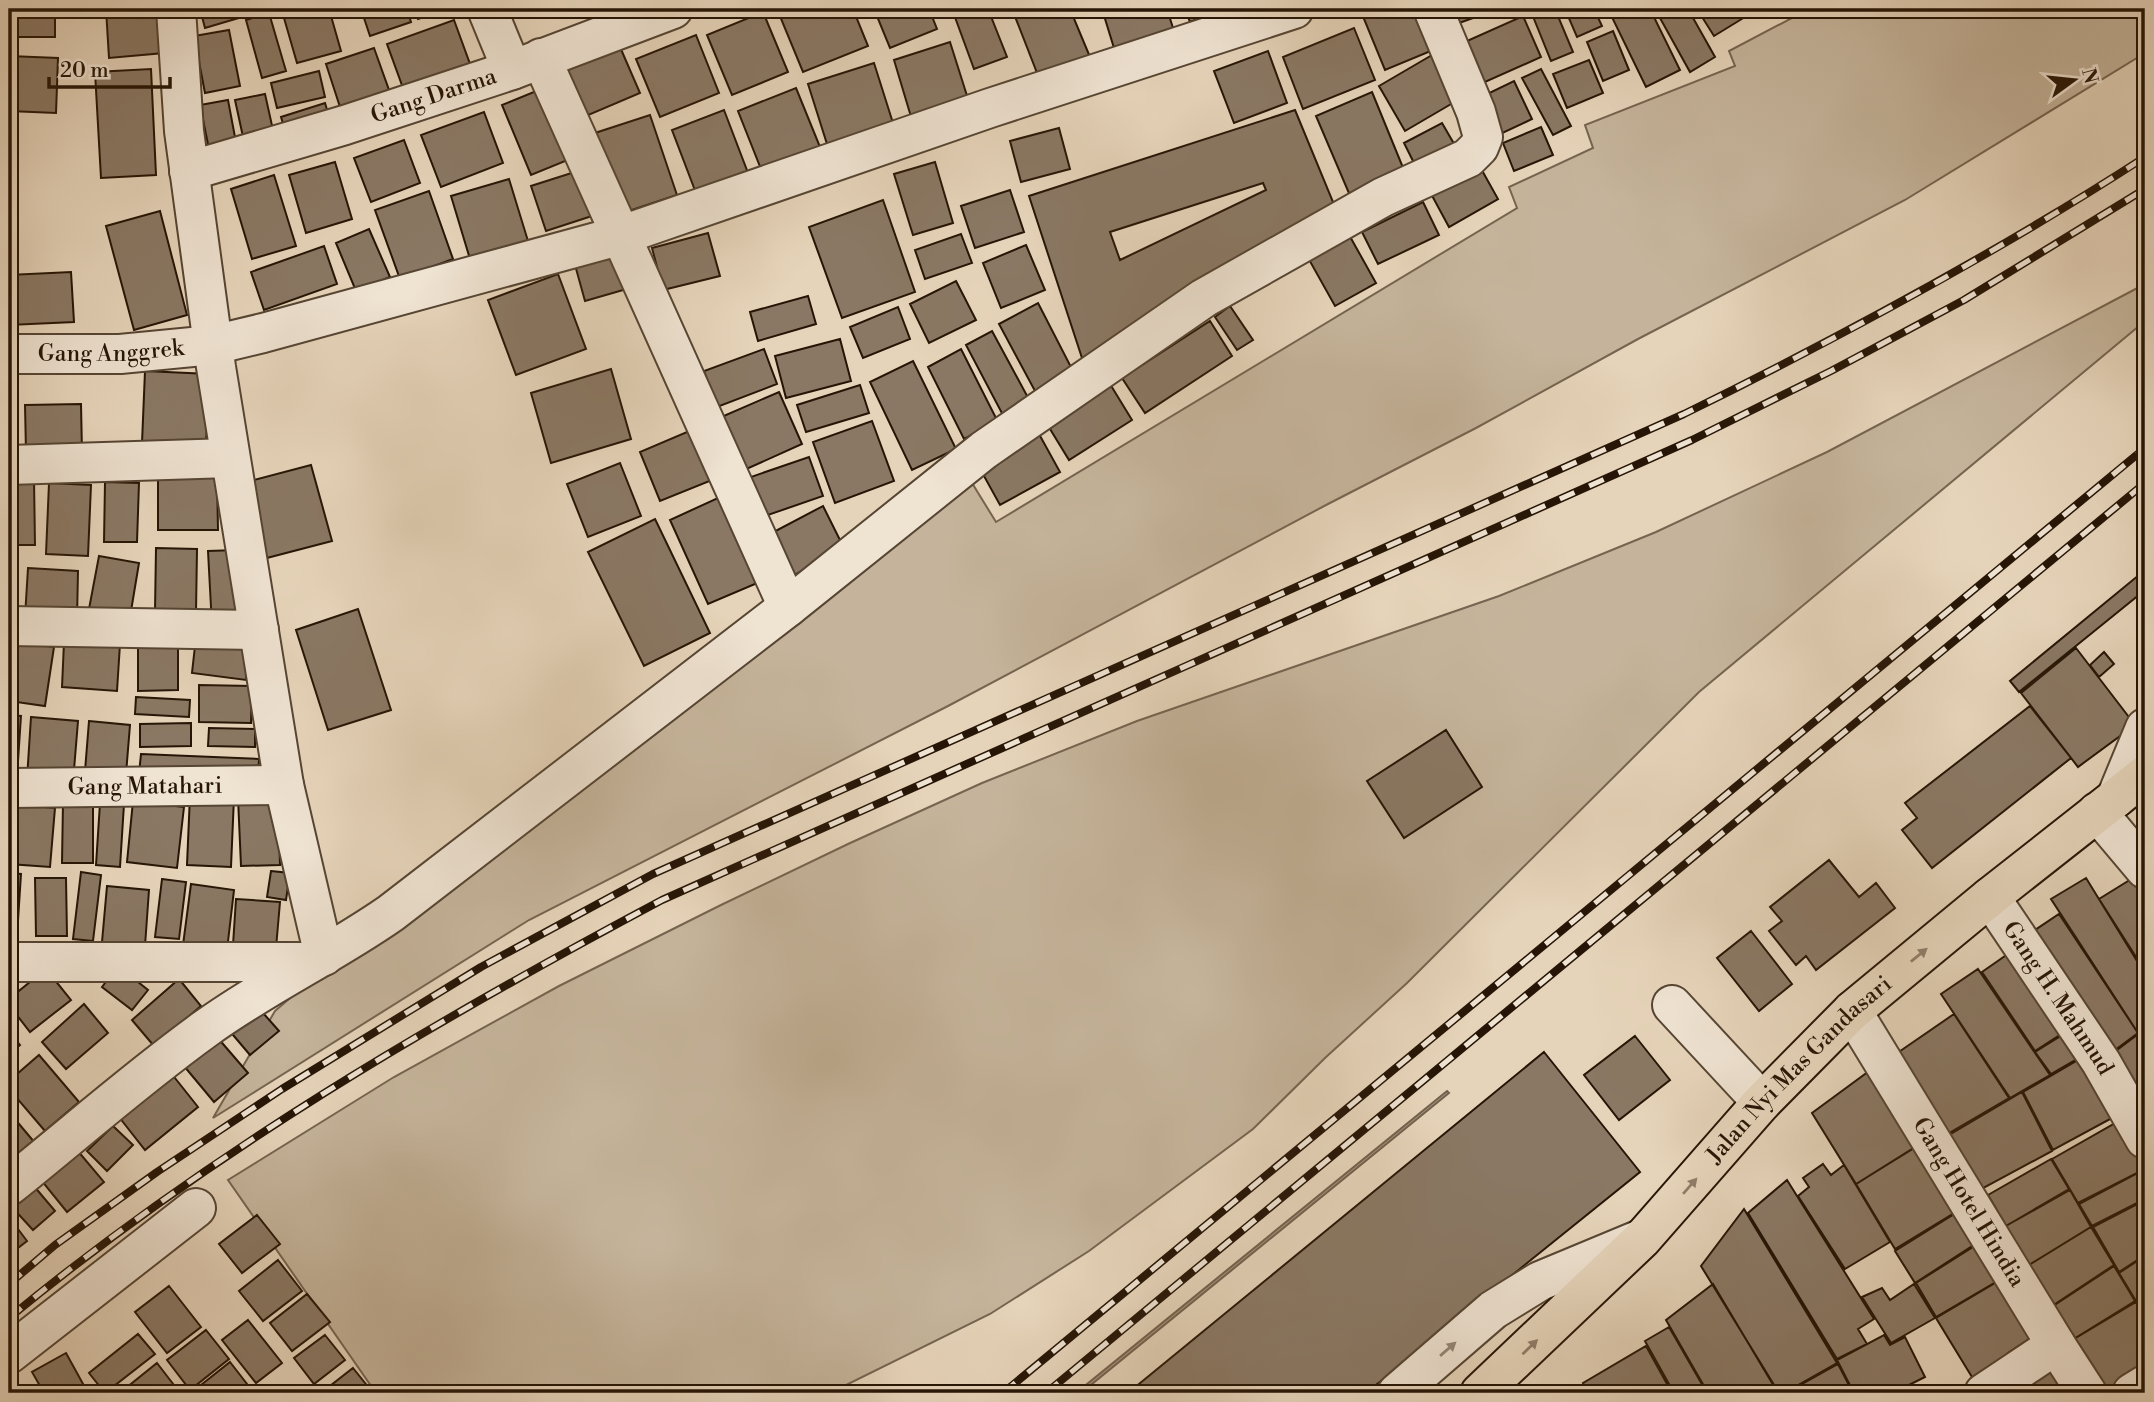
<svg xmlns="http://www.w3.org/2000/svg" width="2154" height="1402" font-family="'Libre Bodoni',serif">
<rect width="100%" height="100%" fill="#e6d4ba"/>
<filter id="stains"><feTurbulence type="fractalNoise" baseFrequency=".00286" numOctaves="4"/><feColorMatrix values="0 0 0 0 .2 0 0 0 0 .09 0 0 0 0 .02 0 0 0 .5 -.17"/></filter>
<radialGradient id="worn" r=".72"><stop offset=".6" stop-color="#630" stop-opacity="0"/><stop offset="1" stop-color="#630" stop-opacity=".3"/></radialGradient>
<!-- green -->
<path fill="#c5b49b" stroke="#766450" stroke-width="2" d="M1809 9H2145V53L1905 200 1638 339 1476 428 1328 504 948 706 529 920 213 1118 275 1011 347 949 972 483 996 522 1517 208 1509 187 1593 148 1585 125 1735 66 1729 51Z
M2145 284V321L1699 692 1407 983 1325 1058 1253 1129 1089 1251 990 1314 830 1393H376L228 1180 394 1077 559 986 721 905 848 844 982 783 1137 721 1499 596 1656 532 1827 452Z"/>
<!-- water -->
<path fill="#a5937d" stroke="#72614d" stroke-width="2" d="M1447 1091 1449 1093 1081 1393H1076Z"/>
<!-- building -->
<path fill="#8a7864" stroke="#261506" stroke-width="2" fill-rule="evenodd" d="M9 9H55V37H9Z
M106 9H161L164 53 109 58Z
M200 9H269L205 28Z
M316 9H329L341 51 297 63 284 18Z
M361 9H407L411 22 370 36Z
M415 9H450L418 19Z
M777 9H853L868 46 803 72Z
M874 9H929L937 29 890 48Z
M952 9H988L1007 57 974 69Z
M1027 9H1070L1090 57 1039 78 1014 14Z
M1102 9H1167L1173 28 1114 48Z
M1185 9H1224L1190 22Z
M1374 9H1421L1438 48 1385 70 1362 14Z
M1445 9H1498L1451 26Z
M1530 9H1555L1573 52 1551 61Z
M1565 9H1594L1602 26 1577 37Z
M1608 9H1650L1680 70 1646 87Z
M1655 9H1688L1715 57 1690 72Z
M1697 9H1758L1714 36Z
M763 12 788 72 732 95 707 35Z
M269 13 286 71 262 78 246 20Z
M1523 16 1541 57 1476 86 1458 45Z
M454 20 470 64 403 88 387 44Z
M1354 28 1375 80 1303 109 1283 57Z
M229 30 240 86 205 93 194 36Z
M1613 31 1629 70 1603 81 1587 42Z
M696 35 719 93 660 117 636 59Z
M950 42 969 102 912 120 894 60Z
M620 47 640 93 586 116 566 70Z
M374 48 389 90 340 107 326 64Z
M1268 51 1287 103 1234 123 1214 71Z
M1432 55 1458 100 1405 131 1379 86Z
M9 56 58 58 56 113 9 111Z
M1589 60 1603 93 1567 108 1553 74Z
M874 63 893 123 827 144 808 84Z
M151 69 156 175 101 178 95 72Z
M1541 69 1571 126 1553 135 1522 78Z
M319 71 325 97 277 108 271 83Z
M1514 81 1532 119 1496 136 1479 98Z
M546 87 575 157 531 175 502 105Z
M796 88 820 147 761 169 738 111Z
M1372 92 1406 175 1351 198 1316 116Z
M265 94 275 139 245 146 235 100Z
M228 100 238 153 211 159 200 105Z
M325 103 332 126 288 140 281 117Z
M724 110 748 173 696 193 672 130Z
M1295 110 1338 214 1145 337 1082 358 1029 196ZM1263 183 1266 190 1120 260 1110 232Z
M484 112 503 163 441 187 421 135Z
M650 115 677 195 623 213 595 133Z
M1442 123 1457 149 1418 171 1404 143Z
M1541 127 1553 155 1514 171 1503 143Z
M1059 128 1070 169 1021 182 1010 141Z
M404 140 420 183 371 202 354 158Z
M335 162 352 219 306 233 289 175Z
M935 162 953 223 913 235 894 174Z
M1479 165 1498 199 1449 227 1430 192Z
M584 169 598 214 546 231 531 186Z
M274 175 296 246 252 259 231 189Z
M509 179 528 241 470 259 451 196Z
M1010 190 1024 232 975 248 961 206Z
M429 191 453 259 400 279 375 210Z
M883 200 915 292 842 318 809 227Z
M1423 202 1439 235 1378 264 1362 232Z
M160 211 187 315 134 330 106 226Z
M369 229 390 277 356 291 336 243Z
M708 233 720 276 663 290 652 248Z
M1348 233 1376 283 1335 306 1307 256Z
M961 234 972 263 925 279 915 250Z
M1026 245 1045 290 1001 308 983 263Z
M324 246 337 284 264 310 251 272Z
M620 252 630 288 585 301 575 265Z
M71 272 74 322 9 325V275Z
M558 274 586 349 516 375 488 300Z
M956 281 976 320 929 343 910 304Z
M808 296 816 324 758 341 750 312Z
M1038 303 1073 371 1035 391 999 324Z
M1230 306 1253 340 1237 350 1215 317Z
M898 307 910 339 863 358 850 327Z
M1210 321 1232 356 1145 413 1122 378Z
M992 331 1032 405 1005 419 966 345Z
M840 339 851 381 786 398 775 356Z
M764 349 777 384 717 407 704 371Z
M961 349 998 422 964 439 928 367Z
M913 361 956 449 912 470 870 382Z
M611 369 631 439 551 463 531 393Z
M145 371 209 374 206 446 142 443Z
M1110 384 1132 420 1069 460 1047 424Z
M860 385 869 413 806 432 797 405Z
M779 392 802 444 742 471 719 418Z
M9 399H12L16 453H9Z
M81 404 82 452H26L25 405Z
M872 421 894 481 835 503 813 442Z
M701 426 722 476 660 501 640 452Z
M1039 434 1060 472 1000 505 979 467Z
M809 457 823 496 762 517 748 478Z
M620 463 641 516 588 537 567 484Z
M311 465 332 541 263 559 243 483Z
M158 476H217L218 530H158Z
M9 479H34L35 545H9Z
M105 482 139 483 137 542H104Z
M49 483 91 485 88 556 46 554Z
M731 492 769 578 708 604 670 520Z
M823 506 844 548 791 577 768 535Z
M655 519 710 633 644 666 588 552Z
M156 548 197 549 196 612 155 611Z
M237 550 240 624 212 626 208 551Z
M99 556 139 563 130 617 89 609Z
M28 568 78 571 77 619 25 617Z
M14 570 15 615H9V571Z
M2145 570V590L2019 692 2010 681Z
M358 609 391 710 328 730 296 630Z
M196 637 250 644 246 680 192 673Z
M9 641 54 647 45 706 9 701Z
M64 642 120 644 117 691 62 687Z
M138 647H178V690L138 691Z
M2076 648 2135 725 2078 767 2021 693Z
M2104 652 2114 664 2099 677 2090 665Z
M199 685 252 686 251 723 199 722Z
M136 697 190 700 189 717 135 714Z
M2030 706 2071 758 1932 868 1902 830 1917 818 1905 803Z
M9 715 21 716 17 776 9 775Z
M31 717 78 721 73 782 27 779Z
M89 721 130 725 126 774 85 771Z
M191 723V746L140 747V724Z
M209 728 255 729V747L208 746Z
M1446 730 1482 787 1404 838 1367 781Z
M141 754 259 759 258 780 139 774Z
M190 795 234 797 231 867 187 865Z
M278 797 280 865 241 866 238 798Z
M133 801 184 807 177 868 127 862Z
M63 802H93V863H62Z
M100 803 124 804 120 867 96 865Z
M9 804 55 808 50 867 9 864Z
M1829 860 1859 897 1876 883 1895 908 1816 970 1806 956 1796 965 1769 931 1782 921 1770 907Z
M271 871 290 873 286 900 267 897Z
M81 872 101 875 93 941 73 939Z
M9 873 21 874 17 936 9 935Z
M2141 873 2145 878V971L2099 899Z
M35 878H66L67 936H36Z
M2086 878 2145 974V1028L2138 1033 2051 899Z
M162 879 186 882 179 939 155 937Z
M191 884 234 890 227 950 183 945Z
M107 886 149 890 145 946 102 942Z
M236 899 280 902 276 948 233 945Z
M2059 914 2138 1033 2103 1059 2023 938Z
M1751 931 1792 984 1759 1011 1717 958Z
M2018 947 2072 1027 2035 1051 1982 972Z
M118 966 148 990 132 1010 102 987Z
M46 969 71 1000 30 1032 9 1005V999Z
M1978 969 2050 1075 2010 1098 1941 994Z
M179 979 201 1006 154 1046 132 1020Z
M84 1004 108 1033 66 1069 42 1042Z
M256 1005 279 1031 250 1055 228 1029Z
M1954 1014 2009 1098 1944 1136 1893 1056Z
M2072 1029 2089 1052 2051 1074 2035 1052Z
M2145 1029V1124L2113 1053Z
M9 1031 20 1045 9 1054Z
M1635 1036 1670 1080 1619 1120 1584 1075Z
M217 1037 248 1073 214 1102 184 1066Z
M1544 1052 1640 1172 1366 1393H1128Z
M2090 1053 2123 1112 2053 1150 2023 1092Z
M39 1055 79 1102 45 1131 9 1089V1081Z
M1876 1066 1923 1142 1856 1184 1812 1113Z
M171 1073 198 1107 145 1150 119 1117Z
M2022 1092 2052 1151 1976 1192 1944 1138Z
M9 1112 35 1143 9 1166Z
M2126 1117 2145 1153V1169L2078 1203 2052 1159Z
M113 1126 133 1145 107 1171 87 1151Z
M1924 1142 1964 1207 1895 1249 1856 1184Z
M77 1150 104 1182 67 1212 41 1180Z
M2051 1159 2069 1189 2006 1226 1988 1195Z
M1823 1164 1831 1175 1844 1165 1890 1242 1845 1269 1798 1196 1809 1187 1803 1178Z
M2145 1169V1199L2092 1226 2079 1204Z
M1787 1180 1874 1319 1858 1329 1867 1344 1837 1359 1748 1213Z
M33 1185 55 1211 33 1230 10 1205Z
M2070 1190 2091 1227 2019 1271 1995 1232Z
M2145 1200V1255L2119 1272 2093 1227Z
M1964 1208 1983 1239 1915 1283 1895 1251Z
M1744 1209 1837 1363 1784 1393H1779L1701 1266Z
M257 1215 280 1244 242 1273 219 1244Z
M9 1217 27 1241 9 1255Z
M2091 1227 2114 1265 2043 1312 2019 1271Z
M1984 1240 2006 1276 1936 1317 1916 1283Z
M2145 1256V1296L2136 1301 2119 1273Z
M278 1260 302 1291 263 1321 239 1291Z
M2114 1266 2135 1301 2064 1345 2044 1312Z
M2007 1276 2032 1337 2008 1353 2016 1364 1978 1387 1936 1318Z
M1713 1284 1778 1393H1708L1666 1320Z
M1914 1284 1935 1318 1891 1343 1862 1297 1882 1288 1890 1300Z
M169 1286 201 1327 167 1353 135 1312Z
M307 1294 330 1322 292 1351 270 1323Z
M2136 1302 2145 1318V1378L2119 1393H2093L2064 1345Z
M248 1320 282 1363 256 1383 222 1340Z
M1669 1327 1707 1393H1674L1645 1341Z
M206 1330 229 1359 190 1390 167 1360Z
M138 1334 155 1354 105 1393 89 1373Z
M325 1335 345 1360 314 1384 294 1358Z
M1884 1335 1890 1345 1905 1337 1925 1377 1893 1393H1854L1837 1360Z
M1646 1346 1672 1393H1578L1587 1389 1583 1383Z
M66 1353 88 1393H44L32 1372Z
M2053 1357 2076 1393H1998Z
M230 1362 254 1393H191Z
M157 1363 180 1393H130L126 1388Z
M1838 1364 1853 1393H1786Z
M353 1368 373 1393H321Z"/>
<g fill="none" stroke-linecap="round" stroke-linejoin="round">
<defs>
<g id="minor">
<path d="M176 9 184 131 216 367 284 785 324 956"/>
<path d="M487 9 512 70"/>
<path d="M541 58 788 607"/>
<path id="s1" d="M189 171 345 125 512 70 673 9"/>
<path id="s2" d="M9 354H120L213 345 263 333 622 235 990 108 1294 9"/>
<path d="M9 465 230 458"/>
<path d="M9 626 259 630"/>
<path id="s3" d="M9 788 284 785"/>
<path d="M2116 798 2145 728"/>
<path d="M2097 812 2145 869"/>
<path id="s4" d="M1990 897 2101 1062 2145 1139"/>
<path d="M9 962H309"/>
<path d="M1672 1005 1762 1102"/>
<path id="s5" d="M1852 1011 2056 1345 2087 1393"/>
<path d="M9 1186C74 1134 137 1078 205 1029 264 986 331 955 391 913L788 607 984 450 1204 298 1383 197 1468 158 1479 147 1483 137 1476 112 1433 9"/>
<path d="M9 1354 196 1208"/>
<path d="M1397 1393 1493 1310 1540 1281 1641 1239"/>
<path d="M1984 1393 2056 1345"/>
<path d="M2132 1393 2145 1385"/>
</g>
<g id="major">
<path id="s6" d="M1480 1393 1642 1239 1762 1102 1852 1011 1990 897 2145 775"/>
</g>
</defs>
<!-- minor casing -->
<use href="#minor" stroke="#564533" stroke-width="42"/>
<!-- major casing -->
<use href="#major" stroke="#261506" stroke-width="42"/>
<!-- minor -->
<use href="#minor" stroke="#efe3d2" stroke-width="38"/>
<!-- major -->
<use href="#major" stroke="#e6d4ba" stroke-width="38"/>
<defs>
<path id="rail" d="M9 1284 55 1245 157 1172 282 1089 481 967 653 874 1684 414C1842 336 1997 253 2145 157
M9 1318C209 1153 433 1022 662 900L1692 440 1831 371 1964 300 2145 189
M1003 1393 2145 448
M1046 1393 2145 483"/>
</defs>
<!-- rail casing -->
<use href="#rail" stroke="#261506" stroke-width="8"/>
<!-- rail -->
<use href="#rail" stroke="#efe3d2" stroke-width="5" stroke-dasharray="16" stroke-linecap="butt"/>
</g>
<!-- one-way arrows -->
<defs><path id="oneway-solid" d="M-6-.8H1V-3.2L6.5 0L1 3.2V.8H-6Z" transform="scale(1.75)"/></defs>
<g fill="#907e69">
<use href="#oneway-solid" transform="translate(1919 955) rotate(-39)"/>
<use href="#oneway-solid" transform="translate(1690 1186) rotate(-49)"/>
<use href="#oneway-solid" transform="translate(1530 1347) rotate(-44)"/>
</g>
<use fill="#958676" href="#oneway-solid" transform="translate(1448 1349) rotate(-41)"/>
<g text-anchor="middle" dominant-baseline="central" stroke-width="6" stroke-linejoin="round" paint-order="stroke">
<!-- street labels -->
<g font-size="23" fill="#261506" stroke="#efe3d2">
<text stroke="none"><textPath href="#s1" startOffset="256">Gang Darma</textPath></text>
<text stroke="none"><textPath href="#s2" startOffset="102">Gang Anggrek</textPath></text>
<text stroke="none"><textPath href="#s3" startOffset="136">Gang Matahari</textPath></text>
<text stroke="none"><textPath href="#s4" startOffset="122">Gang H. Mahmud</textPath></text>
<text stroke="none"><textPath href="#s6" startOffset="455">Jalan Nyi Mas Gandasari</textPath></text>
<text stroke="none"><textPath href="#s5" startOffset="224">Gang Hotel Hindia</textPath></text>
</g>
</g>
<!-- margin -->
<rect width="2154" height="1402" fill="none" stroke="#e6d4ba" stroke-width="35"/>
<rect x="10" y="10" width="2133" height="1381" fill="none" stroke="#261506" stroke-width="3.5"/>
<rect x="18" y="18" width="2119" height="1367" fill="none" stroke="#261506" stroke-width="2"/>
<!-- north arrow -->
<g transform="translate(2074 80) rotate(75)" stroke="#efe3d2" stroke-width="5" paint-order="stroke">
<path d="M0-5L12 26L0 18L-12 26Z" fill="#261506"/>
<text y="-10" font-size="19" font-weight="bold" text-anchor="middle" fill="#261506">N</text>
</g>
<!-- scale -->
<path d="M49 77v10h121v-10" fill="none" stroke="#261506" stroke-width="3.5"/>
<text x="60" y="77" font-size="21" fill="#261506" stroke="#efe3d2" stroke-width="5" paint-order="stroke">20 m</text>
<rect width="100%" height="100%" filter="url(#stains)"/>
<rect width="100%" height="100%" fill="url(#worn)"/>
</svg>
